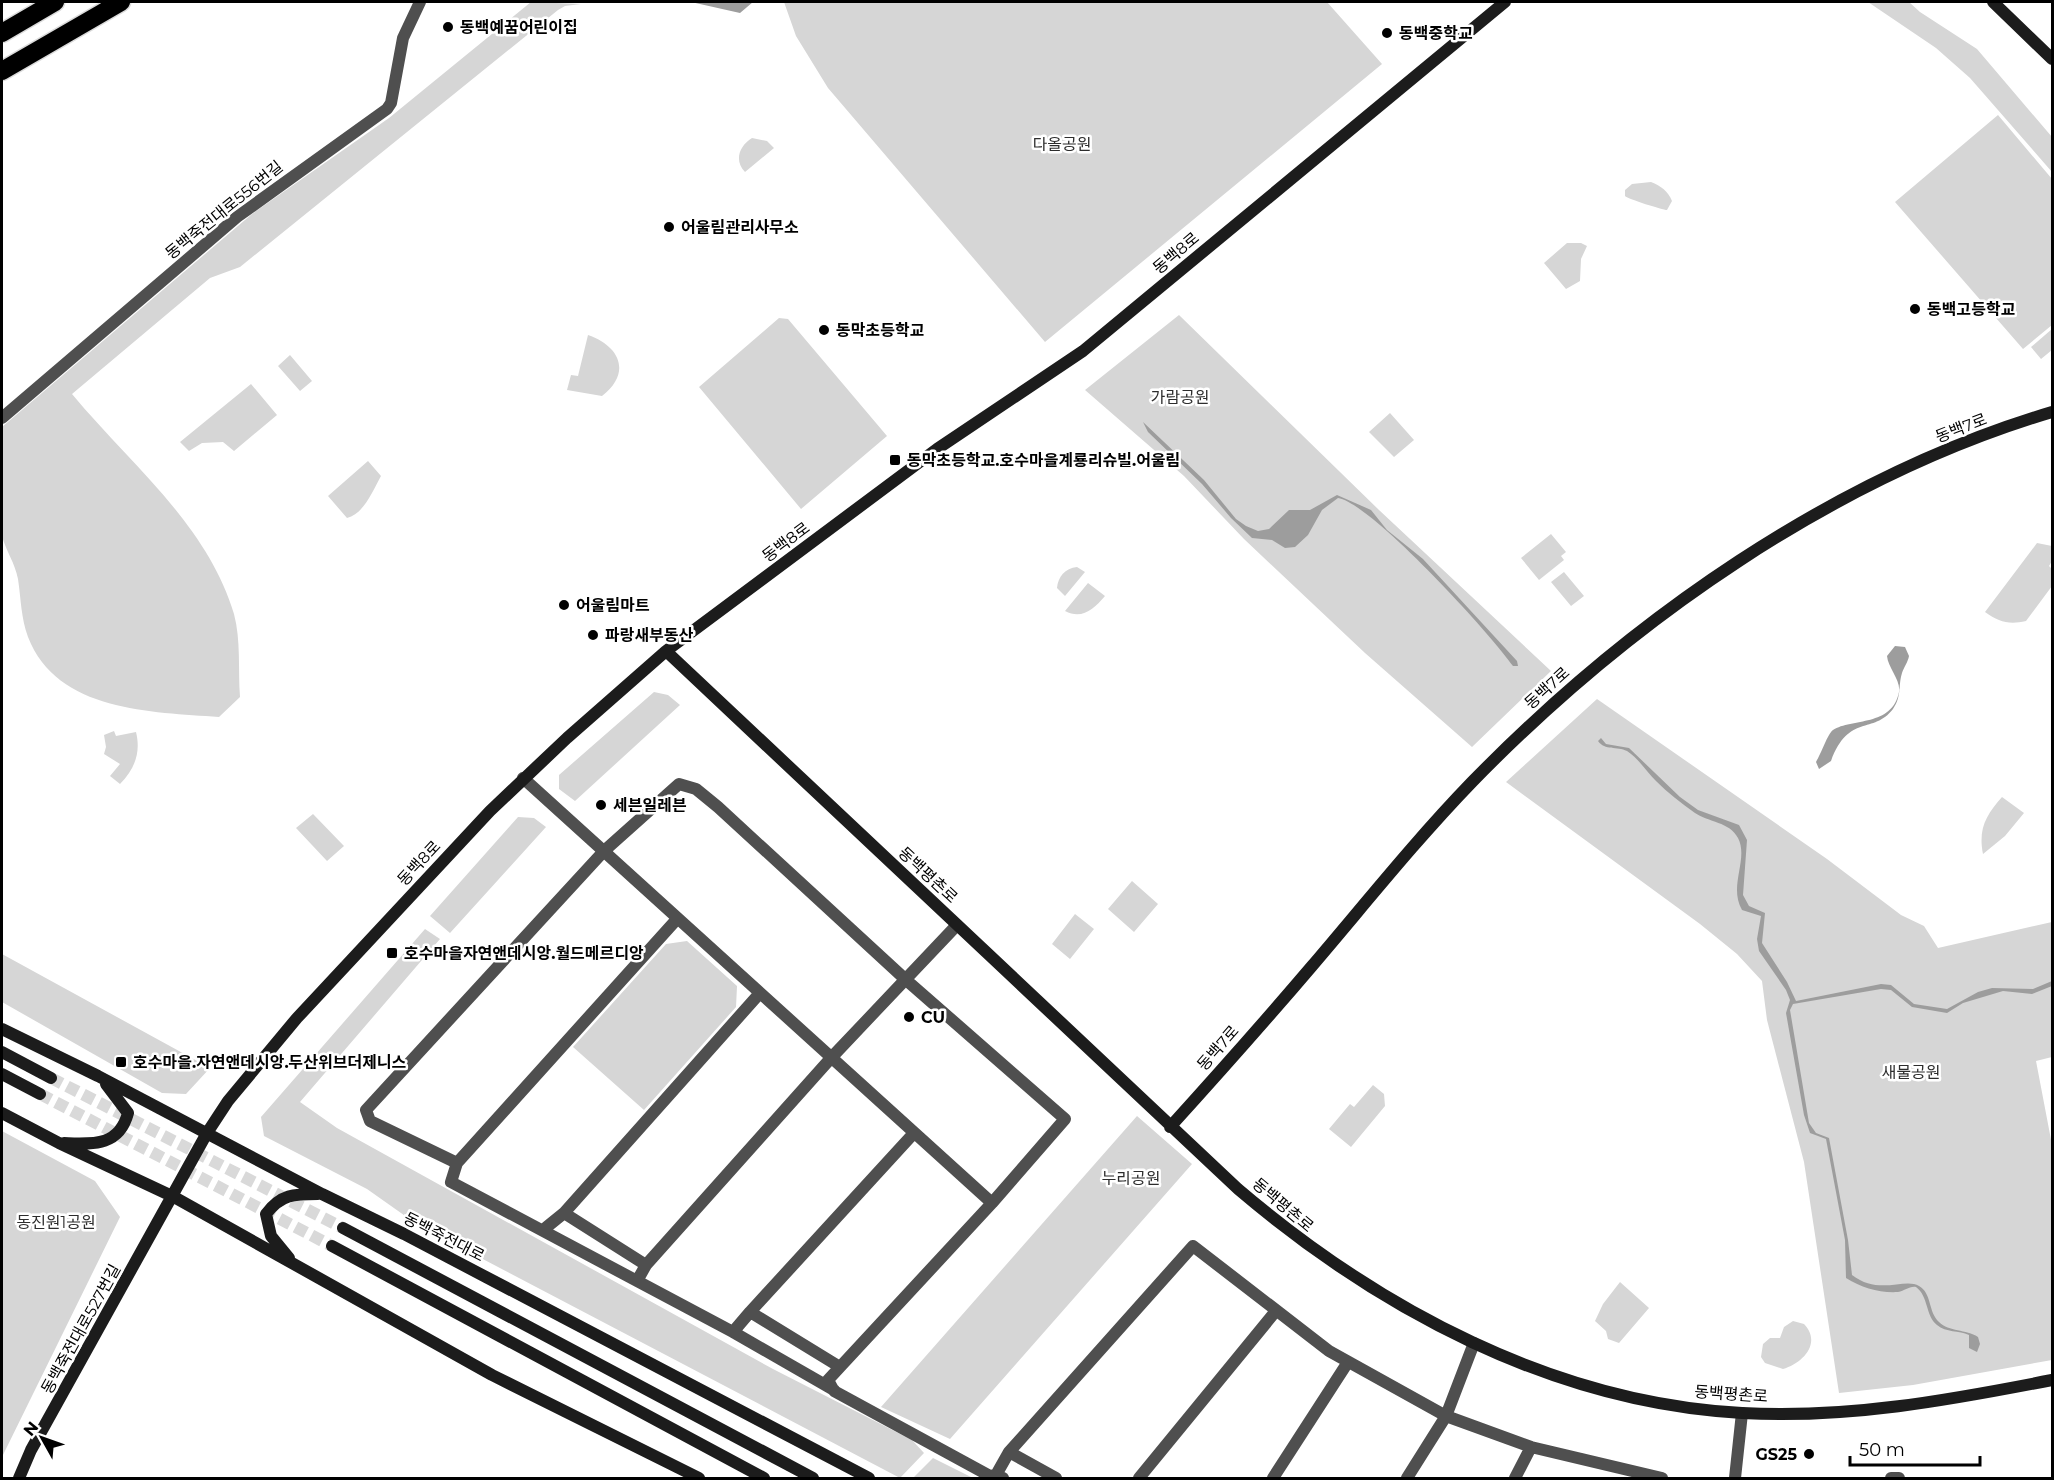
<svg xmlns="http://www.w3.org/2000/svg" width="2054" height="1480" font-family="Montserrat,'Noto Sans KR',sans-serif">
<rect width="100%" height="100%" fill="#fff"/>
<!-- green -->
<path fill="#d6d6d6" d="M531 2 581 4 565 6 558 10 240 267 210 278 72 394C130 464 207 524 234 614 241 640 238 670 240 697L219 717C152 712 57 712 28 637 21 618 21 599 18 579 15 563 6 551 2 536 0 527 2 514 2 504 2 479 2 453 2 427L252 214 389 118Z
M784 2H1327L1382 64 1045 342 828 88 796 36Z
M1868 2H1909L1920 12 1977 49 2052 137V172L1970 78 1936 48Z
M1998 115 2052 179V325L2023 349 1895 202Z
M752 138 767 141 774 148 745 172C734 161 739 146 752 138Z
M1651 182C1661 186 1668 191 1672 201L1667 210C1663 210 1628 199 1625 196V190L1632 184Z
M1567 243H1581L1587 246 1581 259 1580 281 1566 289 1544 263Z
M1179 315 1379 510 1551 671 1472 747 1365 653 1244 539 1184 476 1085 390Z
M779 318 788 319 887 436 801 509 699 387Z
M2052 329V350L2041 359 2031 347Z
M588 335C620 346 632 373 602 396L567 390 571 375 578 376Z
M290 355 312 381 300 391 278 366Z
M251 384 277 415 234 451 223 442 202 443 189 451 180 442Z
M1390 413 1414 440 1394 457 1369 432Z
M368 461 381 476C373 490 364 514 347 518L328 496Z
M1551 534 1566 552 1561 556 1564 560 1539 580 1521 558Z
M2037 543 2052 546V561L2049 566 2052 569V586L2026 621C2009 625 1999 622 1985 612Z
M1077 567 1085 572 1065 596 1057 588C1058 577 1065 568 1077 567Z
M1564 572 1584 596 1571 606 1551 582Z
M1088 583 1105 596C1094 609 1082 620 1065 611Z
M654 692 668 695 680 705 575 801 559 789V775Z
M1597 699 1827 859 1901 915 1924 926 1938 948 2052 922V1057L2036 1061 2052 1145V1360L1913 1385 1839 1393 1804 1162 1767 1020 1762 981 1737 954 1700 924 1506 782Z
M114 731 116 736 136 732C141 752 135 769 120 784L110 776 120 764 104 754 106 747 104 735Z
M2002 797 2024 813 2005 836 1983 854C1978 829 1986 815 2002 797Z
M313 814 344 846 327 861 296 828Z
M518 817 534 818 546 827 450 933 430 916Z
M1132 881 1158 904 1134 932 1108 909Z
M1075 914 1094 929 1070 959 1052 944Z
M425 929 440 939 300 1102 337 1128 773 1369 912 1440 924 1453 900 1478 418 1225 367 1189 264 1136 261 1117Z
M687 941 737 986 736 1007 644 1110 573 1047 666 944Z
M2 954 210 1068 186 1094 162 1093 2 1002Z
M1373 1085 1384 1094 1385 1106 1351 1147 1329 1129 1350 1104 1354 1107Z
M1137 1116 1192 1164 950 1439 881 1407Z
M2 1131 95 1181 120 1217 2 1457Z
M1620 1282 1649 1308 1619 1343 1608 1339 1606 1331 1595 1321 1603 1304Z
M1793 1321 1804 1324C1822 1343 1803 1363 1783 1369L1765 1363 1761 1357 1763 1344 1770 1338H1780L1784 1327Z
M933 1458 973 1478H913Z"/>
<!-- water -->
<path fill="#9d9d9d" d="M691 2H753L740 13Z
M1143 422 1204 480 1236 519 1246 526 1258 531 1269 529 1289 510H1310L1337 495 1371 510 1387 530 1423 559 1517 661 1518 666H1513C1490 633 1371 503 1338 498L1322 510 1308 535 1295 547 1285 548 1272 540 1252 538 1231 518 1202 484 1148 432Z
M1895 646 1905 647 1909 656C1908 662 1904 667 1902 673 1898 686 1902 696 1893 709 1873 735 1849 713 1831 761L1819 769 1816 762C1821 754 1828 733 1833 730 1852 718 1892 727 1899 692 1901 680 1888 668 1887 656Z
M1601 738 1606 744 1629 748 1680 797 1698 810 1739 825 1747 840 1743 895 1749 906 1765 913 1762 943 1787 982 1796 1001 1881 984 1891 985 1914 1004 1947 1009 1978 992 1992 988 2033 989 2052 981V986L2032 994 2003 991 1963 1003 1947 1013 1912 1007 1891 990 1881 989 1793 1004 1790 1010 1809 1123 1816 1133 1829 1138 1848 1240 1852 1275C1879 1296 1905 1277 1919 1286 1932 1293 1928 1312 1939 1322 1949 1332 1966 1329 1978 1337L1980 1344 1977 1352 1969 1348V1335C1959 1330 1946 1333 1937 1325 1925 1315 1929 1297 1916 1287 1909 1286 1905 1291 1898 1292 1879 1293 1862 1288 1846 1278L1845 1240 1826 1139 1810 1133 1804 1115 1786 1013 1790 1000 1786 990 1759 951 1757 939 1761 916 1742 910C1728 886 1749 859 1738 838 1730 822 1708 822 1695 813 1681 803 1668 793 1656 781 1647 772 1638 758 1627 751 1617 746 1605 751 1598 741Z"/>
<g fill="none" stroke-linecap="round" stroke-linejoin="round">
<!-- secondary-tunnel -->
<path stroke="#d9d9d9" stroke-width="12" stroke-dasharray="12 6" stroke-linecap="butt" d="M51 1078 343 1228
M40 1094 332 1246"/>
<defs>
<path id="highway" d="M2 33 55 2
M2 71 121 2"/>
</defs>
<!-- highway casing -->
<use href="#highway" stroke="#dbdbdb" stroke-width="21"/>
<!-- street -->
<path stroke="#4f4f4f" stroke-width="12" d="M2 418 237 217 387 109 391 103 403 38 420 2
M523 778 992 1203
M677 919 457 1163 451 1182 733 1332 750 1312
M457 1163 370 1121 366 1110 604 851 679 784 696 789 718 807 905 979 1065 1119 992 1203 840 1367 750 1312 914 1133
M564 1213 646 1265
M543 1230 564 1213 760 993
M637 1281 646 1265 831 1058 957 925
M733 1332 834 1390
M840 1367 828 1380 834 1391 990 1476 996 1475
M1009 1452 1056 1478
M1003 1478 996 1475 1009 1452 1193 1246 1329 1351 1446 1416 1531 1447 1662 1478
M1139 1478 1275 1312
M1273 1478 1348 1362
M1407 1478 1446 1416 1474 1343
M1515 1478 1531 1447
M1735 1478 1742 1413
M1891 1478H1899"/>
<!-- secondary -->
<path stroke="#1c1c1c" stroke-width="12" d="M1993 2 2052 59
M666 651 1238 1189C1379 1309 1554 1403 1742 1413 1847 1419 1950 1400 2052 1380
M2 1029 98 1076 322 1194 404 1234 869 1478
M2 1052 51 1078
M2 1074 40 1094
M2 1113 59 1143 174 1197 492 1375 699 1478
M1170 1127C1218 1074 1266 1020 1312 966 1365 904 1415 841 1472 782 1630 620 1834 477 2052 412
M64 1143C92 1144 119 1147 128 1113L106 1084
M343 1228 813 1478
M332 1246 764 1478
M289 1258 271 1236 266 1214C281 1194 294 1194 318 1194
M19 1478 31 1450 207 1133 228 1101 297 1018 490 811 567 738 666 651 937 449 1083 351 1505 2"/>
<!-- highway -->
<use href="#highway" stroke="#000" stroke-width="18"/>
</g>
<!-- markers -->
<g fill="#000" stroke="#fff" stroke-width="2">
<circle cx="448" cy="27" r="6"/>
<circle cx="1387" cy="33" r="6"/>
<circle cx="669" cy="227" r="6"/>
<circle cx="1915" cy="309" r="6"/>
<circle cx="824" cy="330" r="6"/>
<rect x="889" y="454" width="12" height="12" rx="3"/>
<circle cx="564" cy="605" r="6"/>
<circle cx="593" cy="635" r="6"/>
<circle cx="601" cy="805" r="6"/>
<rect x="386" y="947" width="12" height="12" rx="3"/>
<circle cx="909" cy="1017" r="6"/>
<rect x="115" y="1056" width="12" height="12" rx="3"/>
<circle cx="1809" cy="1454" r="6"/>
</g>
<g text-anchor="middle" dominant-baseline="central" stroke-width="5" stroke-linejoin="round" paint-order="stroke">
<!-- poi labels -->
<g font-size="16" font-weight="bold" fill="#000" stroke="#fff" text-anchor="start">
<text x="460" y="27">동백예꿈어린이집</text>
<text x="1399" y="33">동백중학교</text>
<text x="681" y="227">어울림관리사무소</text>
<text x="1927" y="309">동백고등학교</text>
<text x="836" y="330">동막초등학교</text>
<text x="907" y="460">동막초등학교.호수마을계룡리슈빌.어울림</text>
<text x="576" y="605">어울림마트</text>
<text x="605" y="635">파랑새부동산</text>
<text x="613" y="805">세븐일레븐</text>
<text x="404" y="953">호수마을자연앤데시앙.월드메르디앙</text>
<text x="921" y="1017">CU</text>
<text x="133" y="1062">호수마을.자연앤데시앙.두산위브더제니스</text>
<text x="1797" y="1454" text-anchor="end">GS25</text>
</g>
<!-- park labels -->
<g font-size="16" fill="#2d2d2d" stroke="#fff">
<text x="1062" y="144">다올공원</text>
<text x="1180" y="397">가람공원</text>
<text x="1911" y="1072">새물공원</text>
<text x="1131" y="1178">누리공원</text>
<text x="56" y="1222">동진원1공원</text>
</g>
<!-- street labels -->
<g font-size="16" fill="#000" stroke="#fff">
<text transform="translate(224 210) rotate(-39)">동백죽전대로556번길</text>
<text transform="translate(1176 253) rotate(-40)">동백8로</text>
<text transform="translate(1961 428) rotate(-21)">동백7로</text>
<text transform="translate(786 542) rotate(-37)">동백8로</text>
<text transform="translate(1547 688) rotate(-42)">동백7로</text>
<text transform="translate(419 863) rotate(-47)">동백8로</text>
<text transform="translate(928 875) rotate(43)">동백평촌로</text>
<text transform="translate(1218 1048) rotate(-49)">동백7로</text>
<text transform="translate(1283 1205) rotate(40)">동백평촌로</text>
<text transform="translate(444 1237) rotate(27)">동백죽전대로</text>
<text transform="translate(81 1329) rotate(-61)">동백죽전대로527번길</text>
<text transform="translate(1731 1394) rotate(4)">동백평촌로</text>
</g>
</g>
<!-- border -->
<rect width="2054" height="1480" fill="none" stroke="#000000" stroke-width="6"/>
<!-- north arrow -->
<g transform="translate(42 1438) rotate(310)" stroke="#ffffff" stroke-width="4.5" paint-order="stroke">
<path d="M0-4.5L10 22L0 15L-10 22Z" fill="#000000"/>
<text y="-9" font-size="16" font-weight="bold" text-anchor="middle" fill="#000000">N</text>
</g>
<!-- scale -->
<path d="M1850 1456v9h130v-9" fill="none" stroke="#000000" stroke-width="3"/>
<text x="1859" y="1456" font-size="18" fill="#000000" stroke="#ffffff" stroke-width="4.5" paint-order="stroke">50 m</text>
</svg>
